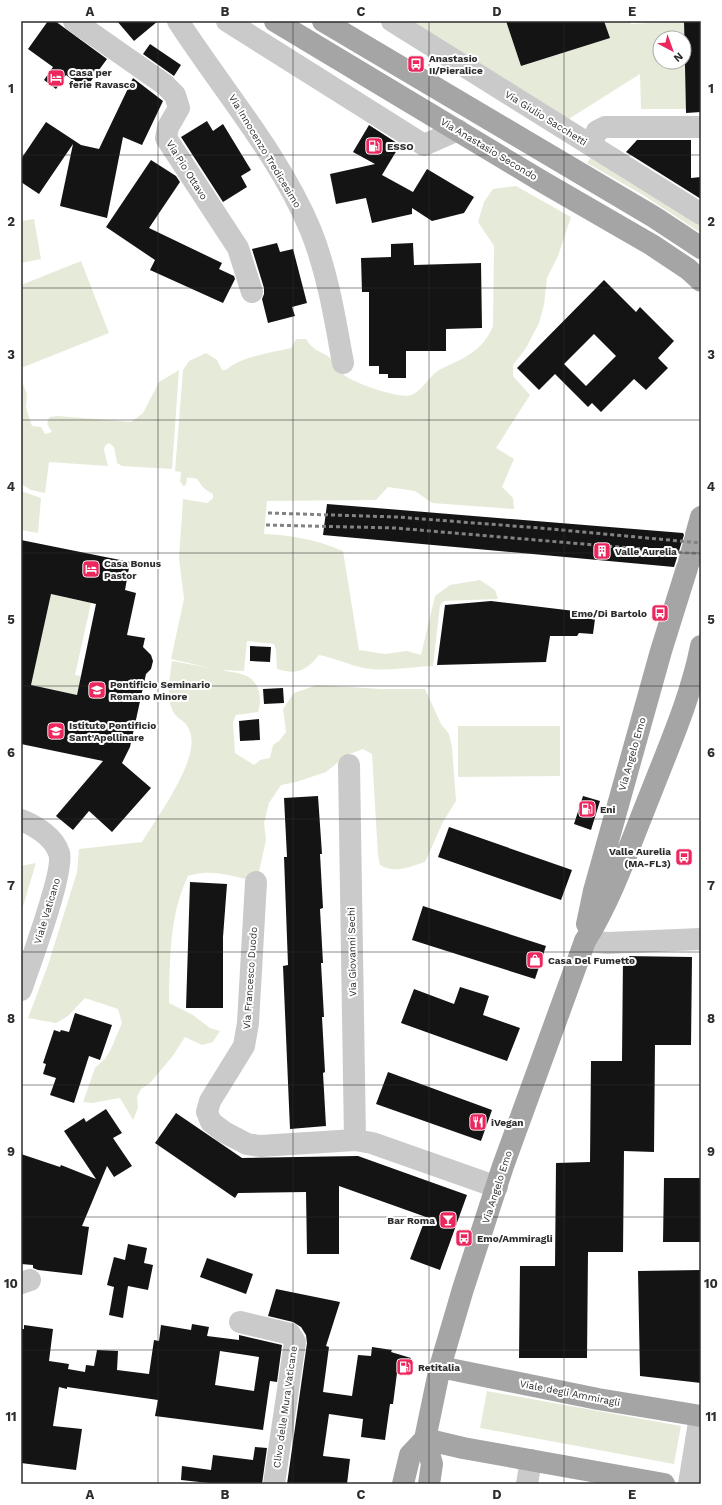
<svg xmlns="http://www.w3.org/2000/svg" width="722" height="1505" font-family="'Work Sans',sans-serif">
<rect width="100%" height="100%" fill="#fff"/>
<!-- green -->
<path fill="#e6ebd9" fill-rule="evenodd" d="M405 21H506L521 66 609 38 604 21H630L631 24 684 21 686 109H641L640 74 567 120ZM660 38H684V62H660Z
M591 157 701 222V233L643 195 587 163Z
M516 186 571 217 558 256 547 278 544 305 539 323 526 348 513 365V376L530 395 496 448 514 459 502 487 513 498 514 509 432 503 415 491 388 487 376 500 267 501 264 534C292 535 317 540 343 551L359 650 385 654 407 651 421 655 435 596 450 585 480 580 495 590 498 599 444 601 440 605 433 666C410 667 386 672 364 668 349 665 335 658 319 655 306 671 297 675 277 669L276 650 274 644 247 641 244 671 222 670C228 672 235 672 241 674 259 678 263 697 258 712L236 715 233 722 235 753 254 765 260 760 270 758 273 745 280 740 286 732 283 709 294 693 317 685 381 689H425L441 724 449 734 452 747 456 801 443 822 425 862C409 867 394 874 380 865L378 855 372 754 363 749 347 755 326 772 296 782 281 785 269 803 264 823 266 840 259 872 246 879C226 875 209 869 188 876 169 916 170 959 169 1003L193 1015 210 1028 220 1031 213 1042 202 1045 185 1037 172 1057 150 1083 141 1089 137 1097 138 1108 133 1120 120 1098 92 1103 83 1102 95 1068 105 1059 110 1051 122 1023 118 1009 85 998 68 1016 56 1023 28 1018 48 965 68 901 77 872 79 849 142 842C156 819 197 763 191 736 188 720 179 721 174 713 165 698 170 677 172 661L210 668 171 659 184 599 179 558 183 499 207 503 213 498V494C210 492 207 491 205 489 197 482 201 477 187 478L186 485 183 486 180 481 181 472 175 471 183 370 189 361 206 353 217 360 222 370H226C242 356 270 353 291 348L296 339H306C315 352 317 349 329 357 336 362 339 372 347 377 358 384 399 399 411 395 423 391 430 374 441 369 464 358 483 351 493 326L494 246 478 222 484 202 493 189Z
M34 219 41 259 21 263V221Z
M81 261 109 333 21 368V285Z
M179 370 172 469 122 466 117 463 114 447 109 443 105 446 104 450 108 466 49 462 45 493 31 490 21 484V379L27 394 26 408 32 426 41 427 45 434 52 432C48 426 45 423 50 417L58 416 131 422 143 413 159 382Z
M21 491 41 498 38 533 21 530Z
M31 590 91 603 75 675 81 676 77 695 21 683Z
M458 726H560V776L458 777Z
M36 863 21 913V866Z
M487 1391 681 1426 674 1464 480 1428Z"/>
<!-- building -->
<path fill="#141414" fill-rule="evenodd" d="M48 21H55L107 59 85 89 66 75 56 89 44 80 53 67 28 49Z
M117 21H158L134 41Z
M506 21H604L610 38 521 66Z
M684 21H701V112L686 113Z
M150 44 181 65 174 76 143 54Z
M133 78 163 101 142 145 123 137 107 218 60 206 73 144 39 194 21 182V159L46 122 81 145 99 149Z
M207 121 213 131 223 124 251 170 241 176 247 187 223 202 181 137Z
M369 125 400 145 382 175 413 192 427 169 474 197 464 213 432 221 412 208V214L372 223 366 198 336 204 330 174 375 164 353 152Z
M637 140H691V178L701 177V199L626 152Z
M151 160 176 176 180 182 149 228 222 263 219 269 234 276 235 279 223 303 150 270 155 260 106 227Z
M277 243 280 252 293 249 307 303 292 307 295 316 268 323 262 299 264 294V288L252 249Z
M413 243 414 265 481 263 482 328 446 329V351H406V378H388V374H379V366H369V292H362L361 258 391 257V244Z
M604 280 636 312 640 307 674 341 658 358 668 368 646 390 634 379 601 412 592 403 588 407 555 374 539 390 517 368ZM594 334 616 356 586 386 564 364Z
M327 504 683 533 684 535 674 567 323 535Z
M21 540 130 562 125 590 136 593 127 635 145 638 143 647 151 655 153 661 151 669 146 674 130 747 122 763 151 788 112 832 89 811 73 830 56 816 103 761 21 744ZM51 594 96 604 77 695 31 685Z
M491 601 591 613 590 619H595L593 634 579 633 577 636H550L546 662 437 665 445 605Z
M250 646 271 647 270 662 250 661Z
M283 688 284 703 264 704 263 689Z
M259 719 260 740 240 741 239 721Z
M318 796 322 854H320L323 908 320 909 323 963H321L324 1017H322L325 1072 323 1073 326 1126 290 1129 283 966 288 965 284 857H287L284 798Z
M583 796 600 801 591 830 574 824Z
M449 827 572 870 561 900 438 857Z
M190 882 227 884 223 937V1008H186Z
M423 906 546 946 535 979 412 940Z
M623 956 692 957 691 1045H655L654 1152 624 1151 623 1252H588L587 1358H519L520 1266H555L556 1163 590 1162 591 1061H622Z
M460 987 489 996 483 1015 520 1028 507 1061 401 1023 414 989 454 1004Z
M75 1013 112 1025 100 1060 89 1056 74 1103 50 1095 56 1078 43 1074 46 1064 43 1063 54 1030 60 1032 61 1030 69 1032Z
M388 1072 492 1110 481 1141 376 1104Z
M106 1109 122 1133 113 1138 132 1166 114 1177 107 1166 82 1226 89 1227 82 1275 38 1270 33 1268V1265L21 1264V1154L60 1167 61 1165 96 1179 64 1131 84 1118 86 1122Z
M176 1113 242 1158 358 1156 467 1195 440 1270 410 1259 426 1217 339 1186V1254H307L306 1192 238 1193 235 1198 155 1143Z
M664 1178H701V1242H663Z
M128 1244 147 1248 144 1263 153 1265 148 1290 128 1286 123 1318 109 1315 114 1287 107 1285 114 1257 125 1260Z
M207 1258 253 1274 246 1294 200 1277Z
M701 1270V1383L640 1376 638 1271Z
M276 1289 340 1302 326 1346 329 1347 323 1392 352 1396 358 1355 371 1356 372 1347 392 1350 391 1352 411 1358 406 1375 397 1373 393 1404H390L385 1440 361 1437 363 1419 329 1414 323 1456 350 1459 347 1484H287L307 1343 306 1335 301 1327 293 1322 268 1316Z
M192 1324 209 1327 207 1336 239 1340V1335L282 1345 277 1382 270 1381 263 1430 155 1416 158 1400 67 1387V1389L59 1387 53 1426 82 1429 76 1470 21 1463V1329H24V1325L53 1329 49 1361 69 1364 68 1369 85 1372 86 1365 94 1366 97 1350 118 1351 117 1370 149 1374 154 1340 159 1341 161 1325 191 1330ZM220 1351 259 1357 254 1391 215 1385Z
M255 1447 267 1448 262 1484H218L181 1480 182 1466 211 1470 213 1455 253 1460Z"/>
<g fill="none" stroke-linecap="round" stroke-linejoin="round">
<!-- minor -->
<path stroke="#cacaca" stroke-width="22" d="M74 21 164 84 175 95 179 108 168 127 166 138 238 248 252 292
M178 21C222 89 280 156 311 231 328 274 335 319 343 363
M227 21 424 145 458 130
M392 21 701 214
M591 145 597 131 605 127H701
M349 765 355 1140
M21 820C36 826 54 837 59 853 65 870 29 967 21 990
M256 882 248 1023 244 1046 210 1101 207 1112 211 1122 224 1132 247 1144 260 1146 355 1140 372 1143 497 1187
M585 941 607 943 701 939
M21 1283 30 1280
M240 1322 290 1334 295 1342 274 1484
M527 1484 531 1460
M689 1484 700 1416"/>
<!-- major -->
<path stroke="#a5a5a5" stroke-width="22" d="M275 21 543 182 652 245 688 269 701 281
M323 21 654 217 701 248
M696 535 701 517
M689 562 695 540
M587 924 594 891 661 651 687 568
M440 1367 598 1399 701 1416
M425 1439 463 1448 664 1484
M403 1484 410 1455 425 1439
M429 1484 432 1464 425 1439 440 1367 463 1289 503 1166 585 941C613 896 630 844 650 795 669 746 691 697 701 646"/>
<!-- rail -->
<path stroke="#828282" stroke-width="3" stroke-dasharray="4 3" stroke-linecap="butt" d="M268 513 397 517 540 528 701 543
M266 525 395 528 701 554"/>
</g>
<!-- grid -->
<path fill="none" stroke="#2d2d2d" stroke-width="1" stroke-opacity="0.55" d="M158 21V1484M293 21V1484M429 21V1484M564 21V1484M21 155H701M21 288H701M21 420H701M21 553H701M21 686H701M21 819H701M21 952H701M21 1085H701M21 1217H701M21 1350H701"/>
<!-- icons -->
<defs>
<symbol id="bus-square" viewBox="-11 -11 22 22"><rect x="-9" y="-9" width="18" height="18" rx="4" fill="#eb275e" stroke="#fff"/><path d="M-5-6H5V4H4V6H2V4H-2V6H-4V4H-5ZM-3.5-4V0h7V-4ZM-3.5 1.2v1.5H-2V1.2ZM2 1.2v1.5H3.5V1.2Z" fill="#fff"/></symbol>
<symbol id="hotel-square" viewBox="-11 -11 22 22"><rect x="-9" y="-9" width="18" height="18" rx="4" fill="#eb275e" stroke="#fff"/><path d="M-6-4.5h1.5V1H6V5H4.5V3h-9V5H-6ZM-4 0a1.8 1.8 0 1 1 3.6 0ZM.5 0V-2.5h3Q6-2.5 6 0Z" fill="#fff"/></symbol>
<symbol id="fuel-square" viewBox="-11 -11 22 22"><rect x="-9" y="-9" width="18" height="18" rx="4" fill="#eb275e" stroke="#fff"/><path d="M-5.5-6h7V0h2V4h1.3V-2.5L3-4.5l.8-.8L6-3V5H2.5V1h-1V6h-7ZM-4.2-4.7v3.2H.2V-4.7Z" fill="#fff"/></symbol>
<symbol id="building-square" viewBox="-11 -11 22 22"><rect x="-9" y="-9" width="18" height="18" rx="4" fill="#eb275e" stroke="#fff"/><path d="M-4-6H4V6H1V3H-1V6H-4ZM-2.5-4.3h1.7v1.8h-1.7ZM.8-4.3h1.7v1.8H.8ZM-2.5-1h1.7V.8h-1.7ZM.8-1h1.7V.8H.8Z" fill="#fff"/></symbol>
<symbol id="school-square" viewBox="-11 -11 22 22"><rect x="-9" y="-9" width="18" height="18" rx="4" fill="#eb275e" stroke="#fff"/><path d="M0-5L7-2L0 1L-7-2ZM-4 1L0 2.5L4 1V4Q0 6-4 4Z" fill="#fff"/></symbol>
<symbol id="shop-square" viewBox="-11 -11 22 22"><rect x="-9" y="-9" width="18" height="18" rx="4" fill="#eb275e" stroke="#fff"/><path d="M-5-2.5h2.3a2.7 3.5 0 0 1 5.4 0H5L5.5 6h-11ZM-1.5-2.5h3a1.5 2.3 0 0 0-3 0Z" fill="#fff"/></symbol>
<symbol id="restaurant-square" viewBox="-11 -11 22 22"><rect x="-9" y="-9" width="18" height="18" rx="4" fill="#eb275e" stroke="#fff"/><path d="M-5-6h1v4h1v-4h1v4h1v-4h1v5L-1.5 .5V6h-2V.5L-5-1ZM5-6V6H3V1.5H1.5Q1.5-4 5-6Z" fill="#fff"/></symbol>
<symbol id="bar-square" viewBox="-11 -11 22 22"><rect x="-9" y="-9" width="18" height="18" rx="4" fill="#eb275e" stroke="#fff"/><path d="M-6-5H6L.8 .8V4.5H3.5V6h-7V4.5H-.8V.8Z" fill="#fff"/></symbol>
</defs>
<g fill-rule="evenodd">
<use href="#bus-square" x="406" y="54" width="20" height="20"/>
<use href="#hotel-square" x="46" y="68" width="20" height="20"/>
<use href="#fuel-square" x="364" y="136" width="20" height="20"/>
<use href="#building-square" x="592" y="541" width="20" height="20"/>
<use href="#hotel-square" x="81" y="559" width="20" height="20"/>
<use href="#bus-square" x="650" y="603" width="20" height="20"/>
<use href="#school-square" x="87" y="680" width="20" height="20"/>
<use href="#school-square" x="46" y="721" width="20" height="20"/>
<use href="#fuel-square" x="577" y="799" width="20" height="20"/>
<use href="#bus-square" x="674" y="847" width="20" height="20"/>
<use href="#shop-square" x="525" y="950" width="20" height="20"/>
<use href="#restaurant-square" x="468" y="1112" width="20" height="20"/>
<use href="#bar-square" x="438" y="1210" width="20" height="20"/>
<use href="#bus-square" x="454" y="1228" width="20" height="20"/>
<use href="#fuel-square" x="395" y="1357" width="20" height="20"/>
</g>
<g text-anchor="middle" dominant-baseline="central" stroke-width="4" stroke-linejoin="round" paint-order="stroke">
<!-- poi labels -->
<g font-size="10" font-weight="bold" fill="#2d2d2d" stroke="#fff" text-anchor="start">
<text x="429" y="58">Anastasio<tspan x="429" dy="12">II/Pieralice</tspan></text>
<text x="69" y="72">Casa per<tspan x="69" dy="12">ferie Ravasco</tspan></text>
<text x="387" y="146">ESSO</text>
<text x="615" y="551">Valle Aurelia</text>
<text x="104" y="563">Casa Bonus<tspan x="104" dy="12">Pastor</tspan></text>
<text x="647" y="613" text-anchor="end">Emo/Di Bartolo</text>
<text x="110" y="684">Pontificio Seminario<tspan x="110" dy="12">Romano Minore</tspan></text>
<text x="69" y="725">Istituto Pontificio<tspan x="69" dy="12">Sant'Apollinare</tspan></text>
<text x="600" y="809">Eni</text>
<text x="671" y="851" text-anchor="end">Valle Aurelia<tspan x="671" dy="12">(MA-FL3)</tspan></text>
<text x="548" y="960">Casa Del Fumetto</text>
<text x="491" y="1122">iVegan</text>
<text x="435" y="1220" text-anchor="end">Bar Roma</text>
<text x="477" y="1238">Emo/Ammiragli</text>
<text x="418" y="1367">Retitalia</text>
</g>
<!-- street labels -->
<g font-size="10" fill="#2d2d2d" stroke="#fff">
<text transform="translate(546 118) rotate(32)">Via Giulio Sacchetti</text>
<text transform="translate(489 149) rotate(31)">Via Anastasio Secondo</text>
<text transform="translate(265 151) rotate(59)">Via Innocenzo Tredicesimo</text>
<text transform="translate(187 170) rotate(58)">Via Pio Ottavo</text>
<text transform="translate(632 754) rotate(-74)">Via Angelo Emo</text>
<text transform="translate(47 911) rotate(-73)">Viale Vaticano</text>
<text transform="translate(352 952) rotate(-91)">Via Giovanni Sechi</text>
<text transform="translate(250 978) rotate(-86)">Via Francesco Duodo</text>
<text transform="translate(497 1187) rotate(-72)">Via Angelo Emo</text>
<text transform="translate(570 1393) rotate(11)">Viale degli Ammiragli</text>
<text transform="translate(285 1407) rotate(-82)">Clivo delle Mura Vaticane</text>
</g>
</g>
<!-- border -->
<rect width="722" height="1505" fill="none" stroke="#ffffff" stroke-width="44"/>
<!-- north arrow -->
<g transform="translate(672 50) rotate(139)"><circle r="19" fill="#ffffff" stroke="#ababab"/>
<path d="M0-3L7 15L0 10L-7 15Z" fill="#eb275e"/>
<text y="-6" font-size="11" font-weight="bold" text-anchor="middle" fill="#2d2d2d">N</text>
</g>
<rect x="22" y="22" width="678" height="1461" fill="none" stroke="#2d2d2d" stroke-width="1.5"/>
<g font-size="13" text-anchor="middle" font-weight="bold" fill="#2d2d2d">
<text x="90" y="16">A</text>
<text x="225" y="16">B</text>
<text x="361" y="16">C</text>
<text x="497" y="16">D</text>
<text x="632" y="16">E</text>
<text x="11" y="93">1</text>
<text x="711" y="93">1</text>
<text x="11" y="226">2</text>
<text x="711" y="226">2</text>
<text x="11" y="359">3</text>
<text x="711" y="359">3</text>
<text x="11" y="491">4</text>
<text x="711" y="491">4</text>
<text x="11" y="624">5</text>
<text x="711" y="624">5</text>
<text x="11" y="757">6</text>
<text x="711" y="757">6</text>
<text x="11" y="890">7</text>
<text x="711" y="890">7</text>
<text x="11" y="1023">8</text>
<text x="711" y="1023">8</text>
<text x="11" y="1156">9</text>
<text x="711" y="1156">9</text>
<text x="11" y="1288">10</text>
<text x="711" y="1288">10</text>
<text x="11" y="1421">11</text>
<text x="711" y="1421">11</text>
<text x="90" y="1499">A</text>
<text x="225" y="1499">B</text>
<text x="361" y="1499">C</text>
<text x="497" y="1499">D</text>
<text x="632" y="1499">E</text>
</g>
</svg>
